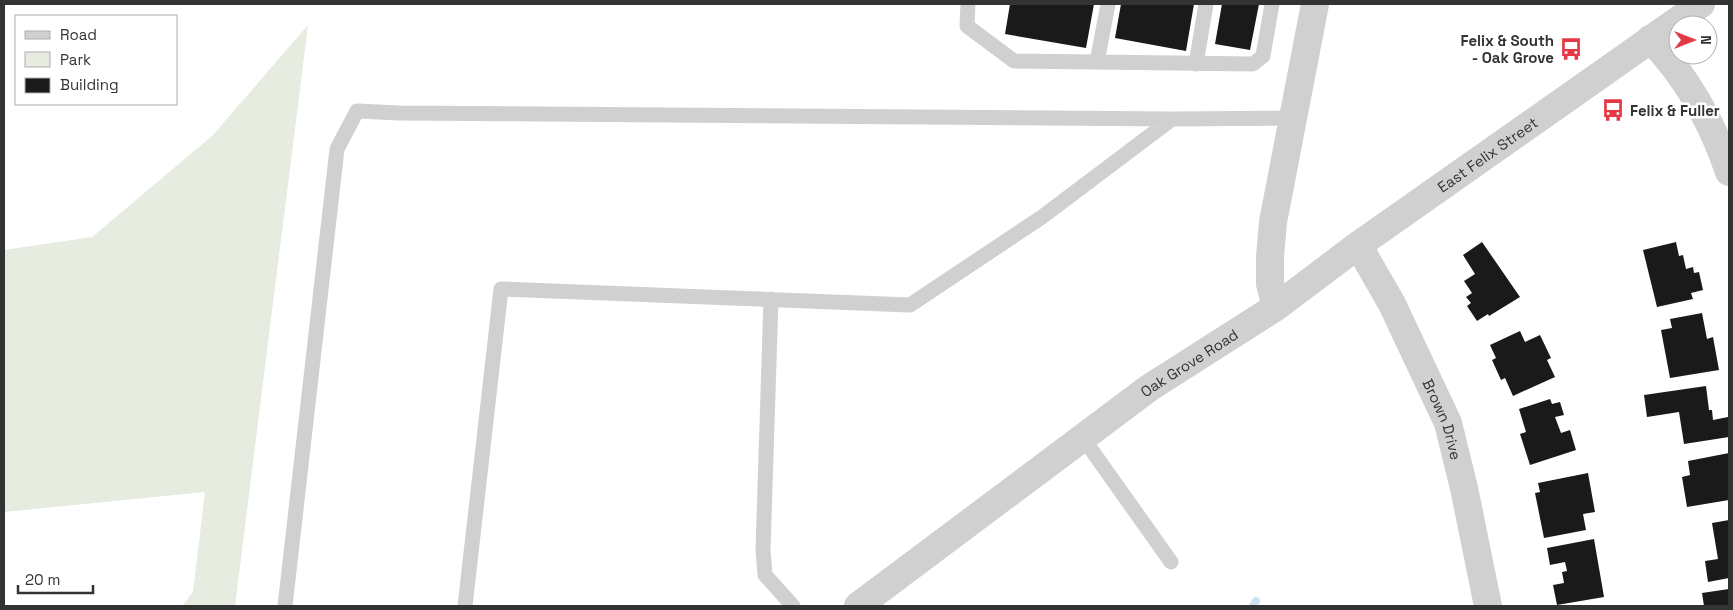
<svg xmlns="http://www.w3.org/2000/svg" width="1733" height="610" font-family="'Space Grotesk',sans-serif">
<rect width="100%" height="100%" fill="#fff"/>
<!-- green -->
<path fill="#e6ecdf" d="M308 25 235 606H182L193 592 205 492 4 512V250L92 237 212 136Z"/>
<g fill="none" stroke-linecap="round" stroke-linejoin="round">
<!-- stream -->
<path stroke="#cfe2ee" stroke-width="8" d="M1253 606 1256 601"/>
</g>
<!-- building -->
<path fill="#1a1a1a" d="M1010 4H1094L1086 48 1005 34Z
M1121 4H1194L1186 51 1115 38Z
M1222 4H1259L1250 50 1215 44Z
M1482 242 1520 297 1489 316 1488 314 1477 321 1467 306 1471 303 1466 297 1472 293 1464 281 1475 274 1463 255Z
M1676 242 1679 256 1683 255 1686 269 1693 267 1694 273 1699 272 1703 290 1691 293 1693 299 1657 307 1643 250Z
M1702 313 1707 339 1713 337 1719 370 1670 378 1661 330 1672 328 1670 319Z
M1520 331 1525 342 1540 335 1551 358 1547 360 1555 377 1513 396 1505 378 1501 380 1492 360 1496 358 1490 345Z
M1706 386 1709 410H1712L1713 420 1728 417 1729 437 1684 444 1679 412 1647 417 1644 395Z
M1550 399 1552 404 1560 402 1564 415 1555 417 1561 433 1570 430 1576 450 1530 465 1520 434 1526 432 1519 409Z
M1729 453V500L1687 507 1682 477 1690 475 1688 461Z
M1588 473 1595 512 1583 514 1586 530 1544 538 1535 493 1540 492 1538 483Z
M1729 520V578L1708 582 1705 561 1718 559 1712 523Z
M1594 539 1604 597 1557 605 1553 585 1564 583 1562 572 1567 571 1565 562 1550 565 1547 548Z
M1729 589V606H1704L1702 593Z"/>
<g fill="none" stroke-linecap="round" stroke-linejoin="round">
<!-- service -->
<path stroke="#d0d0d0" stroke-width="15" d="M968 4 967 26 1014 61 1253 64 1263 56 1272 4
M1097 62 1108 4
M1196 64 1206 4
M771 299 763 550 765 575 793 606
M1083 438 1171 562
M285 606 337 149 357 111 399 113 1172 119 1293 118
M465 606 501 289 910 305 1042 217 1172 119"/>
<!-- minor -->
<g stroke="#d0d0d0" stroke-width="28">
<path d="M1650 39C1686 75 1713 124 1729 172"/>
<path id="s1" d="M1357 246 1365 257 1392 304 1448 423 1464 488 1488 606"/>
<path d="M1276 307 1270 284V257L1273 222 1315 4"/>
</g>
<!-- tertiary -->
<path stroke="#d0d0d0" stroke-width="28" id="s2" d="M858 606 1149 388 1276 307 1357 246 1701 4"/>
</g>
<!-- icons -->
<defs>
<symbol id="bus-bare" viewBox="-9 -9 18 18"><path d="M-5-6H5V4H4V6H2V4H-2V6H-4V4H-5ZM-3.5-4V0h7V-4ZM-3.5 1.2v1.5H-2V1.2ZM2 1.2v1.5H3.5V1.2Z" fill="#e63946" stroke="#fff" stroke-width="2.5" paint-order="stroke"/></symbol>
</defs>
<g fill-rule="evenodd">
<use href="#bus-bare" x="1555" y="33" width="32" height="32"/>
<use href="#bus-bare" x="1597" y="94" width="32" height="32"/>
</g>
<g text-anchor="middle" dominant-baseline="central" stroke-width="5" stroke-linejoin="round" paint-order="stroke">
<!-- poi labels -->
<g font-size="15" font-weight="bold" fill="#333" stroke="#fff" text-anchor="end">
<text x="1554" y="40">Felix &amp; South<tspan x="1554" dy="17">- Oak Grove</tspan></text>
<text x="1630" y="110" text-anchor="start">Felix &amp; Fuller</text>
</g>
<!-- street labels -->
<g font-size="15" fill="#333" stroke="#fff">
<text stroke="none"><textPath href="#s2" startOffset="775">East Felix Street</textPath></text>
<text stroke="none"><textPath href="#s2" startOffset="411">Oak Grove Road</textPath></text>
<text stroke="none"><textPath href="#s1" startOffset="194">Brown Drive</textPath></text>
</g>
</g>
<!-- border -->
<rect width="1733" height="610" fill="none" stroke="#333333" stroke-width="10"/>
<!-- legend -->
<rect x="15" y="15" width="162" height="90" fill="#ffffff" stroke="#adadad"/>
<rect x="25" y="31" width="25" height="8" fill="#d0d0d0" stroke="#adadad"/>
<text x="60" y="40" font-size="15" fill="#333333">Road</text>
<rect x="25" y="52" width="25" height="15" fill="#e6ecdf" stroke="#adadad"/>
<text x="60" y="65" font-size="15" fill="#333333">Park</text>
<rect x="25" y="78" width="25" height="15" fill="#1a1a1a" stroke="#adadad"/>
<text x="60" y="90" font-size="15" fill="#333333">Building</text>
<!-- north arrow -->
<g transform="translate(1693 40) rotate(90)"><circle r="24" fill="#ffffff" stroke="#adadad"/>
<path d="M0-4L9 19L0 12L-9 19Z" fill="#e63946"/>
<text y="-8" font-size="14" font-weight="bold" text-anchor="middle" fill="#333333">N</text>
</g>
<!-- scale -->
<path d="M18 585v8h75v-8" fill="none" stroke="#333333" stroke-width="2.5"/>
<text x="25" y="585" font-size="15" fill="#333333" stroke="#ffffff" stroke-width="4" paint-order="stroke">20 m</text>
</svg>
